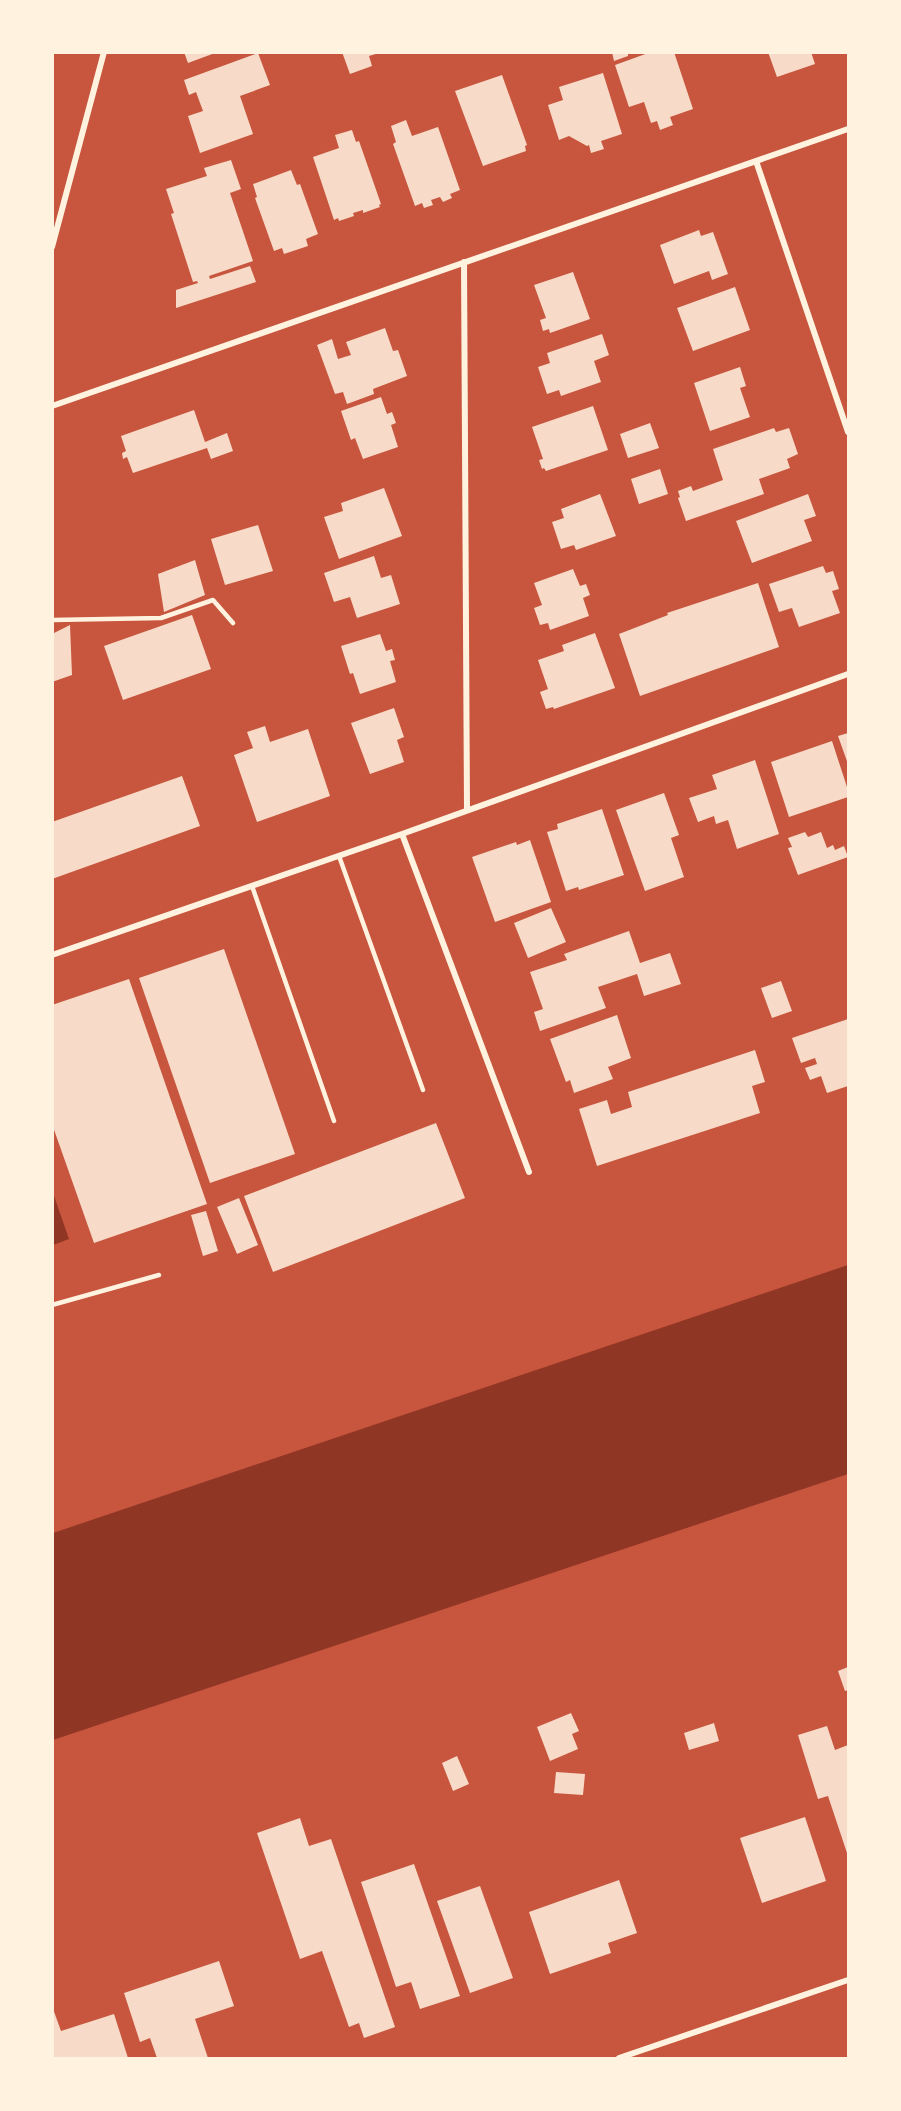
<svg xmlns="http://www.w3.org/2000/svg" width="901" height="2111" font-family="Manrope,sans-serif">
<rect width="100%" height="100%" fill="#c8553d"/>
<!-- water -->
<path fill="#8f3625" d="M53 1193 69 1239 53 1245H52Z
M848 1265V1474L53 1740V1533Z"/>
<!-- building -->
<path fill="#f7dbc8" d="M184 52H215V53L188 63Z
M342 52H379V53L369 56 372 66 350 74Z
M612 52H628V56L614 61Z
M651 52H674L693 109 670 117 673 125 660 130 657 121 651 123 644 102 629 107 615 65Z
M768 52H811L815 64 777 77Z
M258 53 270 85 240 96 253 134 200 153 188 116 203 111 196 92 189 95 184 80Z
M603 73 622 134 601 141 604 149 591 153 589 145 587 146 569 136 559 140 548 105 563 100 559 87Z
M502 75 527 145 525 146 526 151 483 166 455 91Z
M406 120 412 136 438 127 460 190 450 194 452 198 443 202 440 197 431 200 433 205 424 208 422 203 415 206 393 144 396 142 391 126Z
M352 130 356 142 359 141 381 204 379 205 380 207 363 213V210L353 213 354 216 339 221 338 218 334 220 313 157 339 148 335 135Z
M231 160 241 189 230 193 253 261 209 276 210 279 250 266 256 282 176 308V290L198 283 197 281 193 282 171 214 174 213 166 189 207 176 204 168Z
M291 170 297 185 300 184 318 234 306 239 308 246 284 254 282 248 274 251 255 198 257 197 253 184Z
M699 230 701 236 713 232 728 274 712 280 709 271 674 284 660 245Z
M573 272 590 319 550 333 549 329 543 331 540 320 546 318 534 285Z
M735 287 750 330 693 351 677 308Z
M385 328 393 351 398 350 407 376 373 389 374 394 347 404 343 392 335 394 317 345 332 339 338 359 351 355 346 342Z
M602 334 609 355 594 361 601 382 561 396 559 390 547 394 538 367 550 363 547 353Z
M740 367 746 386 740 388 750 417 710 431 694 383Z
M381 397 387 414 392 412 396 423 391 425 398 447 363 459 355 438 351 440 341 411Z
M593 406 608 450 546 471 544 468 542 469 539 460 543 459 532 427Z
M194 410 205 442 227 433 233 451 211 459 207 448 133 473 127 457 123 459 122 453 126 451 121 436Z
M650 423 659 448 628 458 620 434Z
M774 428 776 432 789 428 798 454 787 459 790 468 759 479 764 494 686 521 678 498 680 497 678 491 691 486 693 491 723 480 713 449Z
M660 469 668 494 639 504 631 479Z
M384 488 402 536 339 559 324 517 343 511 341 503Z
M600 494 616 536 576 550 574 545 561 549 552 522 564 518 561 509Z
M808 494 816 516 804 520 812 541 752 563 736 521Z
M258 525 273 571 225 585 211 539Z
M374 556 381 578 391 575 400 604 357 618 350 597 334 602 324 573Z
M195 560 205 595 164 612 158 574Z
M823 566 826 573 833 571 839 589 832 591 840 613 799 627 792 608 779 612 769 584Z
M573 569 580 586 586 584 590 595 583 598 589 616 550 630 548 623 540 625 534 608 542 605 534 583Z
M758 583 779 647 640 696 619 634 668 615 667 613Z
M192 615 211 669 123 700 104 646Z
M70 625 72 675 52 682V634Z
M595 633 615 688 554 709 553 707 546 709 540 692 548 689 538 660 564 651 562 645Z
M380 634 386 651 392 649 395 660 390 661 396 682 360 694 353 673 350 674 341 646Z
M394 708 404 737 397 740 404 762 370 774 351 723Z
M265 726 270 742 308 729 330 796 257 822 234 755 253 748 247 732Z
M848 733V764L838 736Z
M832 741 848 790V797L789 817 771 762Z
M755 760 779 834 737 849 728 820 716 824 714 816 698 822 689 798 717 789 712 775Z
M182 776 200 826 52 879V822Z
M664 793 679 835 671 838 684 877 645 891 616 810Z
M602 809 624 875 579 890 578 887 566 891 547 832 558 829 557 824Z
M805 832 808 837 821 832 827 848 833 845 835 850 844 846 848 857 798 875 788 848 792 847 788 838Z
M530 840 551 902 495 922 472 857 516 842 517 845Z
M551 908 566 942 528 958 514 923Z
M629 931 640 963 670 953 681 984 644 996 637 974 598 987 606 1008 540 1031 534 1012 543 1009 530 972 567 960 564 954Z
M224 949 295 1154 210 1183 139 978Z
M129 979 207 1204 94 1243 52 1124V1005Z
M781 981 792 1011 772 1018 761 988Z
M617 1015 631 1058 608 1067 613 1079 574 1093 570 1080 566 1082 550 1039Z
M848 1019V1086L827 1093 821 1076 810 1080 805 1068 817 1064 815 1058 801 1063 792 1038Z
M755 1050 765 1082 752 1086 760 1113 597 1166 579 1109 607 1100 611 1114 632 1107 628 1092Z
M436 1123 465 1198 273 1272 244 1196Z
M239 1198 258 1245 237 1254 217 1207Z
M206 1211 218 1251 203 1256 191 1215Z
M848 1667V1690L845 1691 838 1671Z
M571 1713 579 1731 572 1734 578 1749 550 1761 537 1727Z
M714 1723 719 1741 689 1750 684 1733Z
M827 1726 835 1750 848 1745V1856L828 1796 818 1799 798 1735Z
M457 1756 469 1784 453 1791 442 1763Z
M556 1772 585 1774 583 1795 554 1793Z
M805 1817 826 1881 762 1903 740 1838Z
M300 1818 309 1846 331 1839 395 2027 364 2038 359 2023 349 2027 322 1951 300 1959 257 1833Z
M414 1864 460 1996 420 2009 411 1982 396 1987 361 1882Z
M619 1880 637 1933 608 1943 611 1953 550 1974 529 1912Z
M480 1886 513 1978 470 1993 437 1901Z
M219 1961 234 2006 195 2019 208 2058H157L150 2038 140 2042 124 1993Z
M52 2006 61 2031 114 2014 128 2058H52Z"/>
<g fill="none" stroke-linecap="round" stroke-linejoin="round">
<!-- service -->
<path stroke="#fff3e0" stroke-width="4.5" d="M52 620 161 618 213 600 233 623
M339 856 423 1090
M252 886 334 1121
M52 1305 159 1275"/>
<!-- minor -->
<path stroke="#fff3e0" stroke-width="6" d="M756 161 848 432
M52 247 104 52
M464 262 467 810
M52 406 848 129
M402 834 529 1172
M52 955 402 834 848 674
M619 2058 848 1980"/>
</g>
<!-- border -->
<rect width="901" height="2111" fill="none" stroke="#fff3e0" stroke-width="108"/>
</svg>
